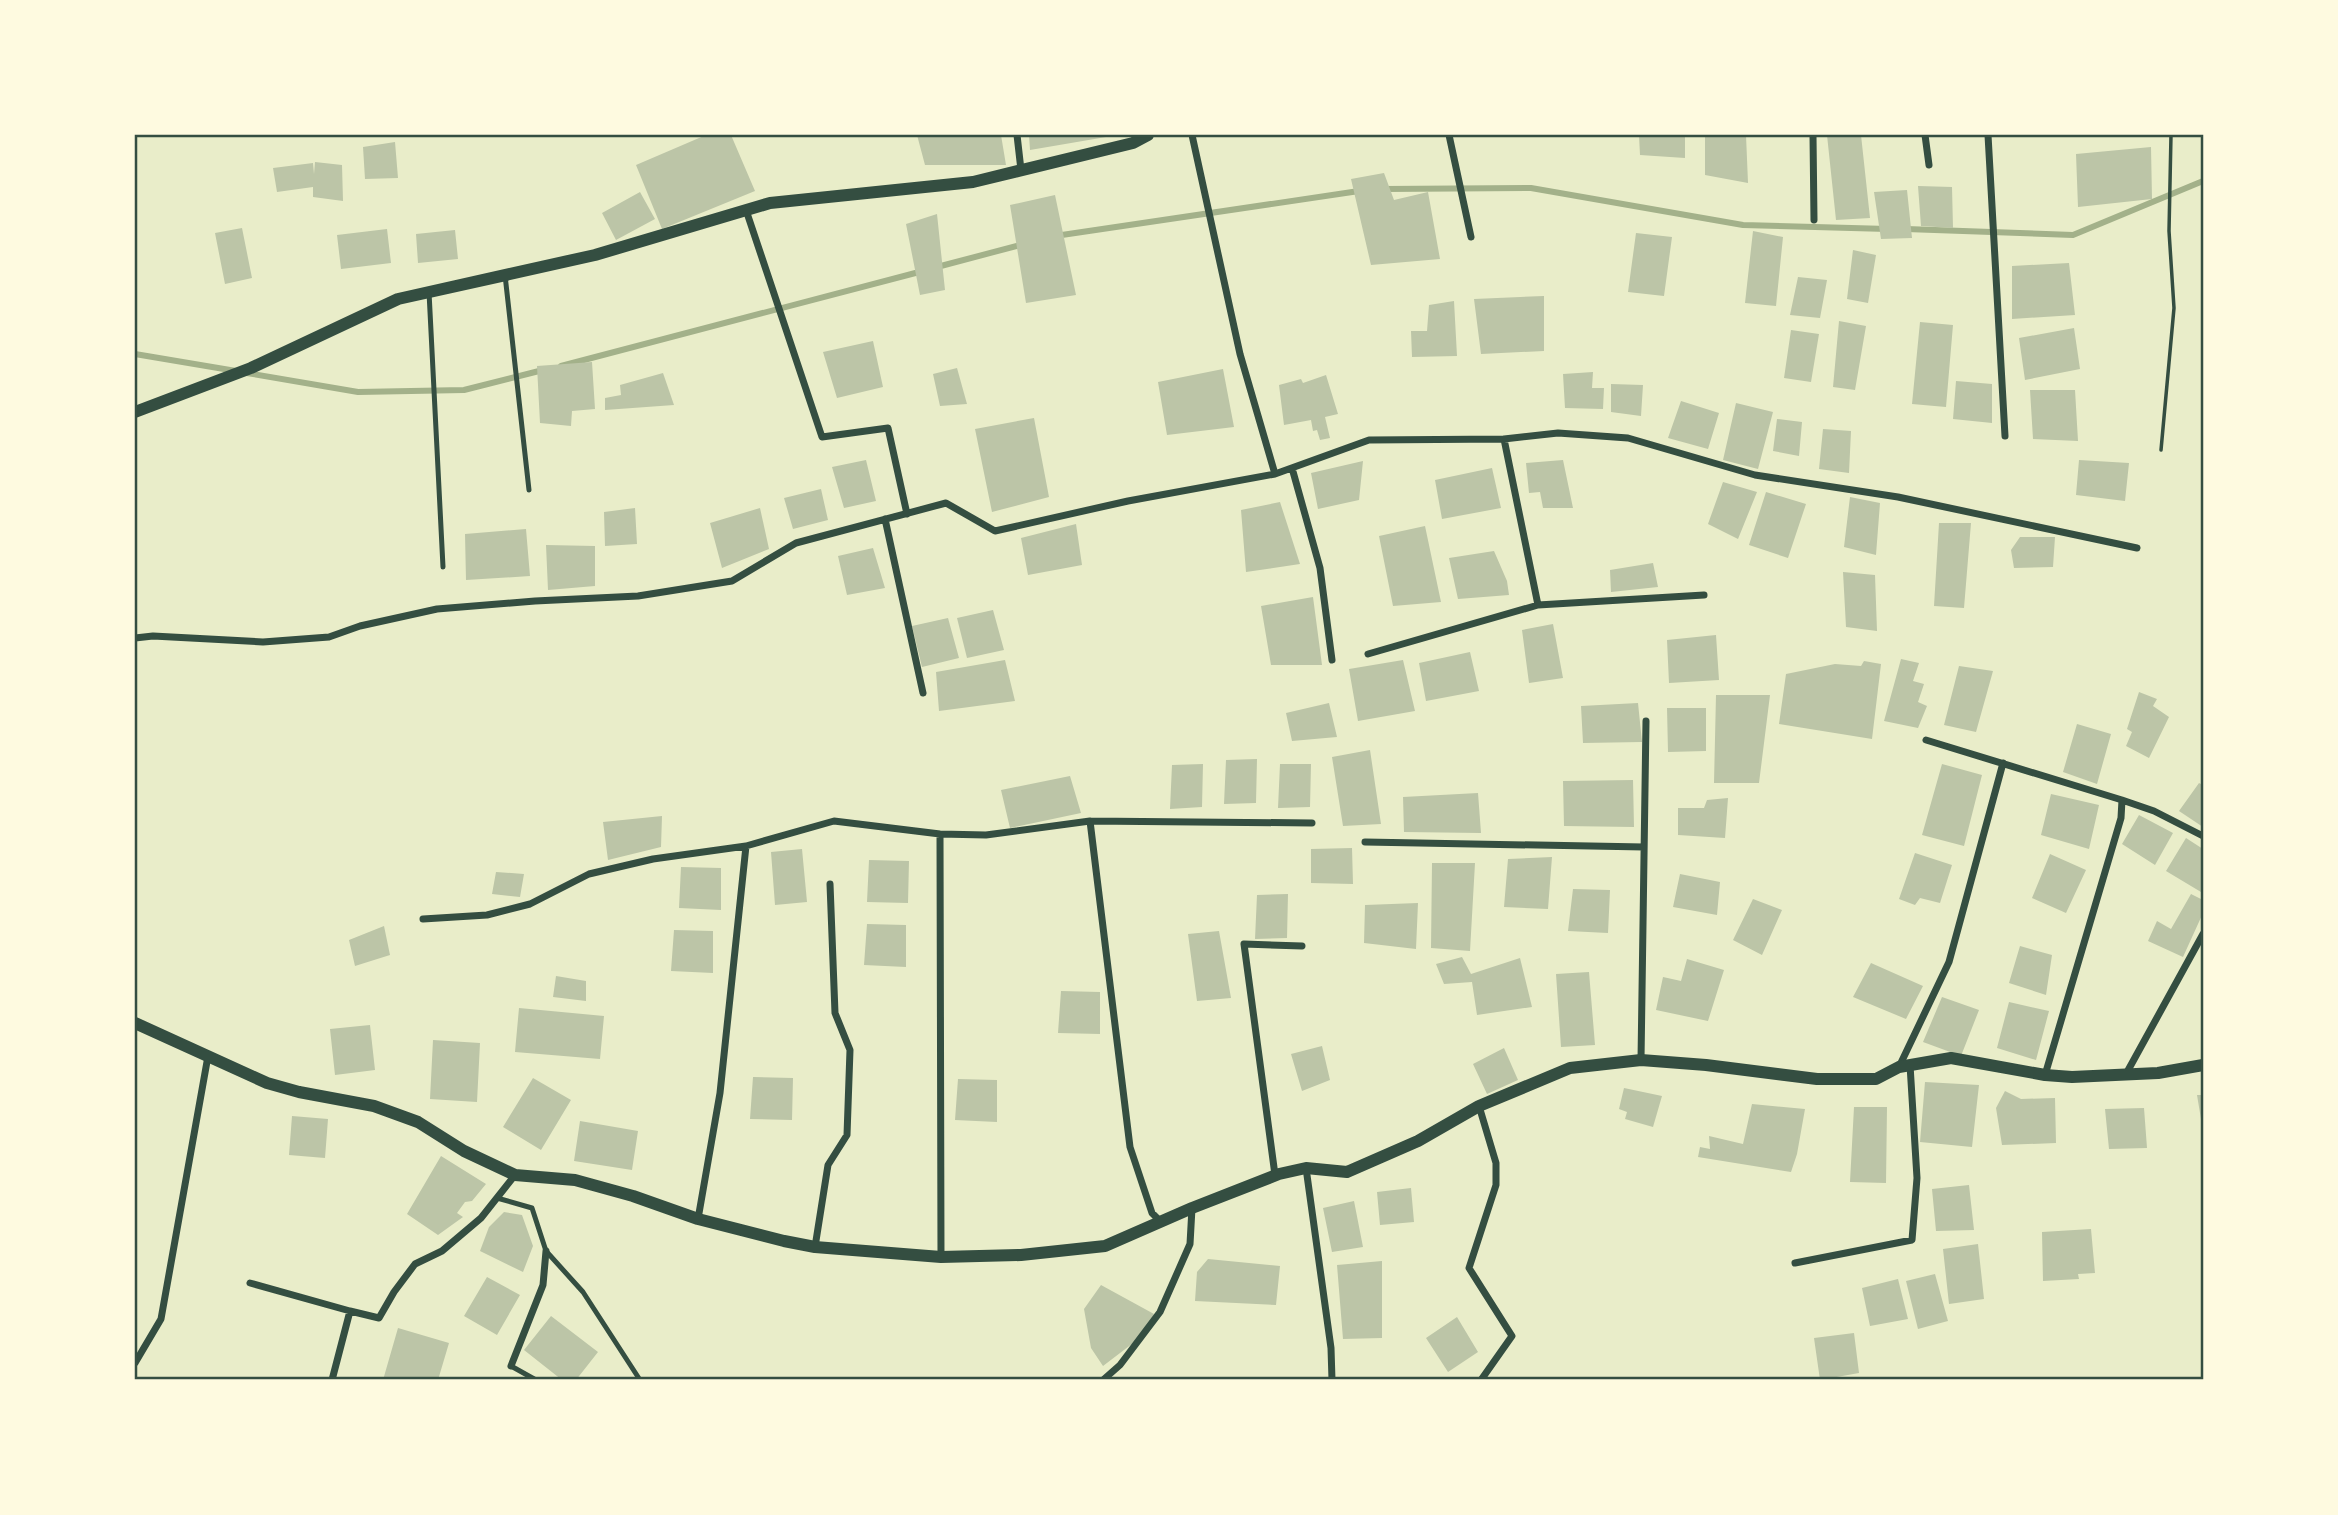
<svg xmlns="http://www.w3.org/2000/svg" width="2338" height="1515" font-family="Inter,sans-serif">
<rect width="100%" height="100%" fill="#e9edc9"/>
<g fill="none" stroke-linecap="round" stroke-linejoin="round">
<!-- stream -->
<path stroke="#a3b18a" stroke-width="6" d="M1384 189 1531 188 1743 225 1888 229
M1906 229 2073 235 2203 181
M1055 236 1359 191
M937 267 1024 244
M135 354 236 371
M561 366 923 271
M247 373 358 392 464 390 543 370"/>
</g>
<!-- building -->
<path fill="#bcc5a7" d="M706 135H731L755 191 662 229 636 165Z
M917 135H1001L1006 165H925Z
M1029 135H1112V136L1030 150Z
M1639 135H1685V158L1640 155Z
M1705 135H1746L1748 183 1705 175Z
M1827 135H1861L1870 218 1836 220Z
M395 142 398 178 365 179 363 147Z
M2151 147 2152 199 2078 207 2076 154Z
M315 162 342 165 343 201 313 197V187L277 192 273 168 313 163 314 174Z
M1384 173 1394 200 1428 192 1440 259 1371 265 1351 179Z
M1918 186 1952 187 1953 228 1921 226Z
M1907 190 1912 238 1881 239 1874 192Z
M640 192 655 219 616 240 602 213Z
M1055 195 1076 295 1026 303 1010 205Z
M937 214 945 290 920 295 906 224Z
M242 228 252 278 225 284 215 233Z
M387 229 391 263 341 269 337 235Z
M455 230 458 259 418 263 416 234Z
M1753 231 1783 237 1776 306 1745 303Z
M1636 233 1672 237 1664 296 1628 292Z
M1853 250 1876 255 1868 303 1847 299Z
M2069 263 2075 315 2012 319V266Z
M1798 277 1827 280 1820 318 1790 315Z
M1544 296V351L1481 354 1474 299Z
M1454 301 1457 356 1412 357 1411 331H1427L1429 305Z
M1839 321 1866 326 1855 390 1833 387Z
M1920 322 1953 325 1946 407 1912 404Z
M2074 328 2080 369 2025 380 2019 338Z
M1791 330 1819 334 1811 382 1784 378Z
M873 341 883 387 837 398 823 352Z
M592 362 595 409 572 411 571 426 540 423 537 366Z
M957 368 967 404 940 406 933 374Z
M1223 369 1234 427 1167 435 1158 382Z
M1593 372 1592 388H1604L1603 409 1565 408 1563 374Z
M663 373 674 405 605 410V398L621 395 620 385Z
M1326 375 1338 414 1325 417 1330 438 1320 440 1317 430 1313 431 1311 420 1284 425 1279 385 1301 379 1303 383Z
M1956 381 1992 384V423L1953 419Z
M1611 384 1643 385 1641 416 1611 412Z
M2030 390H2075L2078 441 2033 439Z
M1681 401 1719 413 1708 449 1668 438Z
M1736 403 1773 412 1758 469 1723 460Z
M1034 418 1049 497 992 512 975 429Z
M1777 419 1802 422 1799 456 1773 451Z
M1823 429 1851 431 1849 473 1819 469Z
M866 460 876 501 844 508 832 467Z
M1563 460 1573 508H1543L1540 492 1529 493 1526 463Z
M2079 460 2129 463 2125 501 2076 495Z
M1363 461 1359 500 1318 509 1311 473Z
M1492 468 1501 508 1442 519 1435 480Z
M1723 482 1757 492 1738 539 1708 524Z
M821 489 828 520 793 529 784 498Z
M1766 492 1806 504 1788 558 1749 545Z
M1850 497 1880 503 1876 555 1844 547Z
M1280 502 1300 564 1246 572 1241 510Z
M635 508 637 544 605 546 604 512Z
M760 508 769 549 722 568 710 523Z
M1939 523H1971L1964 608 1934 606Z
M1076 524 1082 565 1028 575 1021 538Z
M1425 526 1441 602 1393 606 1379 536Z
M526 529 530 576 466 580 465 534Z
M2020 537H2055L2053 567 2014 568 2011 550Z
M546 545 595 546V586L548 590Z
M873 548 885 588 847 595 838 556Z
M1494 551 1507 581 1509 595 1458 599 1449 558Z
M1653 563 1658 587 1611 592 1610 570Z
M1843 572 1875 575 1877 631 1846 627Z
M1313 597 1322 665H1271L1261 606Z
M993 610 1004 650 967 658 957 618Z
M948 618 959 658 922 667 912 626Z
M1553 624 1563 678 1529 683 1522 630Z
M1716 635 1719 680 1669 683 1667 640Z
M1470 652 1479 691 1426 701 1419 663Z
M1901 659 1919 663 1913 681 1924 684 1918 702 1927 706 1918 728 1884 721Z
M1005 660 1015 701 939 711 936 672Z
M1403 660 1415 711 1358 721 1349 669Z
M1864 661 1881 664 1872 739 1779 724 1786 674 1835 664 1861 666Z
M1959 666 1993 671 1976 732 1944 725Z
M2139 692 2157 699 2153 706 2169 717 2149 758 2126 746 2132 732 2127 729Z
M1716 695H1770L1759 783H1714Z
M1329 703 1337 737 1292 741 1286 713Z
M1638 703 1642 742 1583 743 1581 706Z
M1667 708H1706V751L1668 752Z
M2077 724 2111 734 2097 784 2063 772Z
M1370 750 1381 824 1343 826 1332 757Z
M1257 759 1256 803 1224 804 1226 760Z
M1203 764 1202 807 1170 809 1172 765Z
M1280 764H1311L1310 807 1278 808Z
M1942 764 1982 775 1964 846 1922 835Z
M1070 776 1081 813 1010 828 1001 790Z
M1633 780 1634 827 1564 826 1563 781Z
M2199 783 2203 785V827L2179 811Z
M1478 793 1481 833 1404 832 1403 797Z
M2051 794 2099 805 2089 849 2041 835Z
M1728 798 1725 838 1678 835V808H1704L1707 800Z
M2139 815 2173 833 2155 865 2122 844Z
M662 816 661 847 608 860 603 822Z
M2186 838 2203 849V888L2201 892 2166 871Z
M1352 848 1353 884 1311 883V849Z
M802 849 807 902 775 905 771 852Z
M1915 853 1952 865 1940 903 1920 898 1915 905 1899 899Z
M2050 854 2086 870 2066 913 2032 898Z
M1552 857 1548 909 1504 907 1508 859Z
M869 860 909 861 908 903 867 902Z
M1432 863H1475L1470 951 1431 948Z
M681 867 721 868V910L679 908Z
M496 872 524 874 520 897 492 894Z
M1680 874 1720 882 1717 915 1673 907Z
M1573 889 1610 890 1608 933 1568 931Z
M1288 894 1287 938 1255 939 1257 895Z
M2191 894 2203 900V913L2183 957 2148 941 2157 921 2171 929Z
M1753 899 1782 910 1762 955 1733 940Z
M1418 903 1416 949 1364 943 1365 905Z
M867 924 906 925V967L864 965Z
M384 926 390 955 355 966 349 940Z
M674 930 713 931V973L671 971Z
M1219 931 1231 998 1197 1001 1188 934Z
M2020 946 2052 955 2046 995 2009 983Z
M1462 957 1471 974 1520 958 1532 1007 1477 1015 1472 982 1444 984 1436 964Z
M1687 959 1724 970 1708 1021 1656 1010 1663 977 1681 981Z
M1871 963 1923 986 1906 1019 1853 997Z
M1589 972 1595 1045 1561 1047 1556 974Z
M556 976 586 981V1001L553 997Z
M1061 991 1100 992V1034L1058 1033Z
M1942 997 1979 1010 1961 1056 1923 1042Z
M2009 1002 2049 1011 2036 1060 1997 1048Z
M519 1008 604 1016 600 1059 515 1052Z
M370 1025 375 1070 335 1075 330 1029Z
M433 1040 480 1043 477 1102 430 1099Z
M1322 1046 1330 1080 1302 1091 1291 1054Z
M1504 1048 1518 1080 1487 1094 1473 1064Z
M753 1077 793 1078 792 1120 750 1119Z
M533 1078 571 1100 541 1150 503 1127Z
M958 1079 997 1080V1122L955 1120Z
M1925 1082 1979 1085 1972 1147 1920 1142Z
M1624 1088 1662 1096 1653 1127 1625 1119 1627 1112 1619 1109Z
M2005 1091 2021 1099 2055 1098 2056 1143 2002 1145 1996 1108Z
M2197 1095H2203V1124L2202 1125Z
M1752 1104 1805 1109 1797 1154 1791 1172 1698 1157 1700 1147 1710 1149 1709 1136 1743 1144Z
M1854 1107H1887L1886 1183 1850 1182Z
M2144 1108 2147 1148 2109 1149 2105 1109Z
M292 1116 328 1119 325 1158 289 1155Z
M580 1121 638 1131 632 1170 574 1161Z
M441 1156 486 1184 472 1201 465 1202 457 1213 463 1217 438 1235 407 1214Z
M1969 1185 1974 1230 1936 1231 1932 1189Z
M1411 1188 1414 1222 1380 1225 1377 1192Z
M1354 1201 1363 1247 1332 1252 1323 1208Z
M504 1212 522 1215 533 1246 523 1272 480 1251 489 1227Z
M2091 1229 2095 1273 2078 1274 2079 1279 2043 1281 2042 1232Z
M1978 1244 1984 1299 1949 1304 1943 1249Z
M1208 1259 1280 1266 1276 1305 1195 1301 1197 1272Z
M1382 1261V1338L1343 1339 1337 1265Z
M1935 1274 1948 1321 1918 1329 1906 1281Z
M487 1277 520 1295 497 1335 464 1316Z
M1898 1279 1908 1319 1870 1326 1862 1288Z
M1101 1285 1154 1314 1141 1337 1103 1366 1091 1348 1084 1309Z
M551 1316 598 1352 576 1380H562L524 1350Z
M1457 1317 1478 1352 1448 1372 1426 1338Z
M398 1328 449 1343 438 1380H383Z
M1854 1333 1859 1373 1820 1380 1814 1338Z"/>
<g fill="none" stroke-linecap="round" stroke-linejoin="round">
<!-- path -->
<path stroke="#344e41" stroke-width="3.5" d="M2161 450 2174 308 2169 231 2171 135"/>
<!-- service -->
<path stroke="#344e41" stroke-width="5" d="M505 275 529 490
M429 292 443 567
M497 1198 532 1208 546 1251 583 1292 640 1380
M511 1366 536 1380"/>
<!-- minor -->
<path stroke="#344e41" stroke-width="7" d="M1017 135 1021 170
M1192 135 1240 354 1275 474
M1449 135 1471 237
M1813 135 1814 220
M1925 135 1929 165
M1988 135 2005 436
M746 210 822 437 888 428 907 514
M1504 439 1538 605
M1292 468 1320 568 1332 660
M885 519 923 693
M135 638 153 636 263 642 329 637 360 626 437 609 535 601 638 596 732 581 796 543 946 503 995 531 1128 501 1275 474 1369 440 1504 439 1558 433 1628 438 1755 475 1898 497 2137 548
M1368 654 1538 605 1704 595
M1926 740 2122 800 2121 818 2045 1075
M2122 800 2154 811 2203 836
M940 834 941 1257
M1365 842 1644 847
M423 919 487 915 530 904 589 874 653 859 746 846
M1641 1060 1646 721
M1899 1067 1949 962 2003 763
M2126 1074 2203 934
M1479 1106 1496 1163V1185L1469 1268 1512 1336 1481 1380
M1306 1168 1331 1348 1332 1380
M1275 1175 1244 944 1302 946
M698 1219 720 1093 746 846 834 821 940 834 986 835 1090 821
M1161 1222 1152 1213 1130 1147 1090 821 1312 823
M815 1247 828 1165 847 1135 850 1050 835 1013 830 884
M1795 1263 1912 1240 1917 1178 1910 1065
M250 1283 350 1311
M135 1363 161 1319 208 1056
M511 1366 543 1285 546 1251
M332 1380 350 1311 379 1318 394 1292 415 1264 442 1251 481 1218 515 1175
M1103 1380 1120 1365 1160 1312 1190 1244 1192 1208"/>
<!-- tertiary -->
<path stroke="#344e41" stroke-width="12" d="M135 412 251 368 398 299 595 255 770 203 973 182 1133 143 1148 135
M135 1023 267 1083 299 1092 374 1106 418 1122 464 1151 515 1175 575 1180 633 1196 698 1219 784 1241 815 1247 941 1257 1021 1255 1105 1246 1192 1208 1279 1174 1306 1168 1347 1172 1418 1141 1479 1106 1570 1068 1641 1060 1706 1065 1817 1079H1876L1899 1067 1951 1058 2045 1075 2072 1077 2158 1073 2203 1065"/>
</g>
<!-- border -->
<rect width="2338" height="1515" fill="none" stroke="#fefae0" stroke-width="273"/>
<rect x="136" y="136" width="2066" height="1242" fill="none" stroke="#344e41" stroke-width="2.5"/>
</svg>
